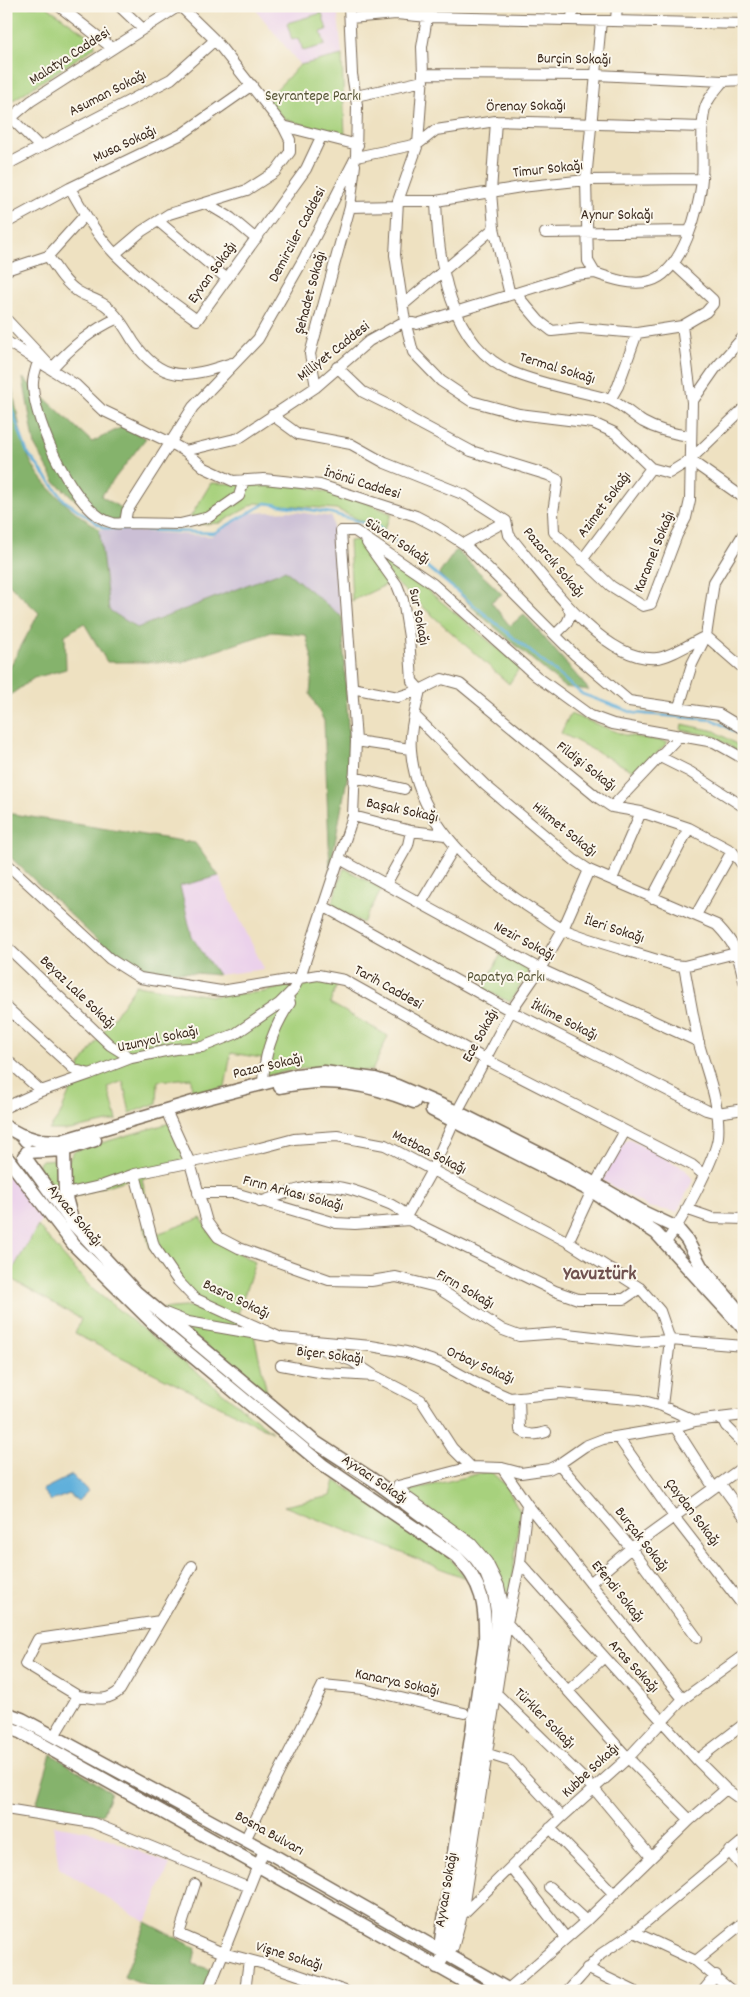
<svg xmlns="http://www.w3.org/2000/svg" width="750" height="1997" font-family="Dekko,sans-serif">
<rect width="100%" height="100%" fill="#fbf7ec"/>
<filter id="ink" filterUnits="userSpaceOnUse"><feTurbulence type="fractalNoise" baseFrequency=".02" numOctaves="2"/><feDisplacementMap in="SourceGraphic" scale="10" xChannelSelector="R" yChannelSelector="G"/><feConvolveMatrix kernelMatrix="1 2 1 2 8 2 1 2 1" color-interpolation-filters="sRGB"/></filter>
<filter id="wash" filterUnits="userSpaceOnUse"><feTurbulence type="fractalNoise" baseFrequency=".0096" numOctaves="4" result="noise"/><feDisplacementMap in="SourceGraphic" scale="20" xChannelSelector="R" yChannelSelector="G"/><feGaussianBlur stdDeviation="1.12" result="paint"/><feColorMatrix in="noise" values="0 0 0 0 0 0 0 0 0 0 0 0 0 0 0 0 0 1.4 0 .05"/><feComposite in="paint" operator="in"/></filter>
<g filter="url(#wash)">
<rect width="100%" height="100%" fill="#eee1c1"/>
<!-- built -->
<path fill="#ebd1eb" d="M253 6H337L342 55 300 65Z
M219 876 264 969 218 975 192 937 180 886Z
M629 1139 685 1169 693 1180 677 1212 648 1207 602 1180 624 1142Z
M6 1170 42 1218 12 1271 6 1268Z
M53 1825 92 1832 170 1864 146 1922 59 1868Z"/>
<!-- industrial -->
<path fill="#cbbfd5" d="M290 511 332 517 342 617 285 570 137 628 109 610 99 529 211 536 250 513Z"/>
<!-- green -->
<path fill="#a7d17d" stroke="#717e4e" d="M14 6H46L94 40 95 47 7 104 6 8Z
M322 13 327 30 321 32 325 45 303 51 299 38 292 40 287 23Z
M342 55 345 137 285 119 266 100 300 65Z
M211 483 302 486 363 501 392 514 383 531 336 509 256 503 220 523 190 525 191 516Z
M366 539 520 667 509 684 394 581 352 601 349 541Z
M570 714 625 735 668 742 637 773 561 733Z
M682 724 715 731 744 749V755L714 736 681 730Z
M344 868 382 889 363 923 331 906Z
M501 954 530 970 510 1002 483 989Z
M308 980 338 982 330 1003 388 1036 372 1071 305 1068 264 1076 262 1058 231 1053 225 1087 192 1096 191 1078 158 1081 157 1103 130 1113 123 1081 108 1087 117 1120 70 1130H49L60 1115 80 1066 136 985 212 996 264 992Z
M173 1122 188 1166 142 1179 154 1235 201 1218 215 1241 255 1262 238 1314 252 1326 268 1397 162 1309 195 1306 150 1248 132 1178 68 1198 67 1163 74 1151Z
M57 1159 62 1201 36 1167 42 1160Z
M38 1226 91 1288 272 1432 75 1334 81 1319 6 1276 12 1271Z
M490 1471 506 1486 520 1511 511 1591 507 1595 497 1571 408 1491Z
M335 1480 449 1557 465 1578 284 1506 331 1496Z"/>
<!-- forest -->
<path fill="#85b36c" stroke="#606e45" d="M23 378 92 442 122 427 146 438 101 496 124 510 116 523 84 507 56 483 35 446Z
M6 379 11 382C16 404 20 438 29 458 42 486 74 513 99 529L109 610 137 628 285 570 342 617 350 763 330 869 324 721 310 694 313 662 306 635 272 632 182 662H107L84 623 65 635 66 669 34 678 6 698V674L39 613 6 581Z
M456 550 502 594 491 602 510 626 524 614 589 690 564 687 477 612 439 574Z
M6 813 195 843 219 876 180 886 192 937 218 975 147 969 100 943 6 853Z
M51 1754 111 1792 102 1815 36 1805Z
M146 1922 196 1948 193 1964 212 1970 203 1991H159L124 1977Z"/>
<!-- water -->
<path fill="#60b0db" stroke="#4e6d7c" d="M72 1475 88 1491 78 1501 69 1494 51 1501 42 1490Z"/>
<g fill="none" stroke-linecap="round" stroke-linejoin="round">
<!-- stream -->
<path stroke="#60b0db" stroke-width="2.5" d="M6 393 27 452 65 501 104 528 214 533 266 503 331 513 380 528 582 694 634 713 714 720 744 737"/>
</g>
</g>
<g filter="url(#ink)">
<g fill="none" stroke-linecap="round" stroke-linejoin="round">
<defs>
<path id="minor" d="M59 6 111 47
M119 6 142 28
M429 6 422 47 423 74 418 144 398 201 395 255 405 321 413 352 441 381 471 401 519 414 593 423 615 433 651 468 669 473 690 460 744 408
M350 18 396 14 429 17 744 24
M572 20 573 6
M616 20 617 6
M601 21 586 180 588 261 595 273C612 279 632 286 650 281 683 272 700 207 702 178 704 156 700 134 704 113 705 101 716 90 723 81L744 80
M423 74 596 75 723 81
M356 96 423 81
M6 114 11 118 31 101 179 6
M7 121 11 118 39 146
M283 126 358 145
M356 157 418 144 436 130 496 121 703 127
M6 165 171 79 215 40
M70 188C83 211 97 236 116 255 140 279 169 300 197 320L306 169 321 137
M398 201H436L521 187 586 180 702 179
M436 201C438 261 449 345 512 372 543 385 576 390 608 399 620 403 632 415 643 422 657 430 674 434 690 436
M206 203 231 218 256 239
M350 207 397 206
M85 215 48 256C56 268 65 283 77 291 86 297 97 299 105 305 117 314 125 328 133 341 162 384 187 378 232 363
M158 221 227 279
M6 223 70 188 182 134 252 85
M494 228 510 295
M545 233 689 231
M115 254 142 231 169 214 247 190 275 172 290 152V140L283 126 215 40 180 6
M6 270 48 256
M515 293 539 321 552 331 580 328 637 333 682 326 706 312 713 304V300L674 264
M403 305 494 228 491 192 496 121
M6 319 52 368C72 347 91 330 118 318
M6 341 76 385 102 410 171 443 185 451 205 468 233 481 264 479 320 485 416 516 439 528 464 544 575 655 629 701 719 714 744 729
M38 361C36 370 32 378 33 387 35 423 75 515 113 523 117 524 121 523 125 523
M337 367 363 392 393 407 413 420 471 451 548 475 558 480 553 512 554 532 611 586 643 606 651 604 677 535 686 518 690 500 692 402 682 326
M316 387 310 354 350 207 355 165
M610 400 618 386 637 333
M692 402 715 369 744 336
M272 415 298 434 351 444 385 463 465 495 506 521 509 535C541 573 602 663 657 658 670 657 693 642 706 636L744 669
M185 451 239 438 316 387 369 341 405 321 417 324 574 275 595 273
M690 460 744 498
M244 480 239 496 209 517 180 524 125 523 127 511 193 407 258 339 303 260 356 157 357 105 352 74 349 6
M367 543 397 585 403 600 409 637 412 681 420 690
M464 544 506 521
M582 560 651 468
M555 635 567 623 571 614 568 607
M352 688 398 697 420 690 442 679 460 684 597 797 612 807 641 812 689 828 732 851 744 867
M420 690C416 709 409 731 411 750 416 822 479 876 536 912 545 917 555 926 565 930 600 944 637 953 673 965L684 966 744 951
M679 707 692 664 706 636 714 582 744 533
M415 716 485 785 574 860 589 870 717 925C737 946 738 954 744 981
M356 741 410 749
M660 757 690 772 744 807
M354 777 404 789
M612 807 680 735
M353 816 411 831 445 835
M340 859 540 969 699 1042
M6 863 110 959 140 978 221 991 318 975 344 980 485 1059 692 1165 704 1175
M612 879 641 812
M386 884 408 845 411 831
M652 898 689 828
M421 903 455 846
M323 906 511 1011 706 1110 717 1113 744 1109
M696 915 732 851
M6 946 110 1045 131 1058
M6 1007 75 1070 90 1074 131 1058 175 1049 202 1047 235 1034 279 1004 293 990 300 977 353 816 356 741 341 531H355L433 584 536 676 591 716 613 724 714 742 744 759
M6 1059 41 1091
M263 1083C264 1054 274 1027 290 1003L288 996
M6 1107 41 1091 90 1074
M457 1112 511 1011 540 969 563 929 589 870
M169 1117 190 1163 207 1222 218 1237 239 1248 329 1280 371 1281 396 1277 436 1287 503 1330 519 1336 559 1333 637 1342 670 1340 744 1346
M135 1174 154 1246 178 1281 194 1298 281 1338 371 1346 406 1352 440 1363 476 1383 510 1398 560 1393 640 1400 662 1406 695 1421
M198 1193H235L336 1223 355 1224 409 1220
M65 1194 104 1185 135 1174 260 1148 294 1139 337 1136 385 1145 568 1242 640 1288 660 1311 670 1340 662 1406
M260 1202C315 1183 326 1178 382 1201 391 1204 405 1211 409 1220L555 1291 578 1299H624L640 1288
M686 1209 712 1218 744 1219
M407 1215 432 1170 454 1121
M568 1242 595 1184 625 1131
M666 1242C680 1224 716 1158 718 1137 721 1106 707 1073 699 1044 693 1018 689 992 684 966
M165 1313 188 1322 268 1336
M311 1345 352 1361 375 1376 421 1400 452 1448 471 1467 502 1468 521 1473 549 1469 559 1464 585 1446 603 1439 675 1427 695 1421 744 1415
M281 1365 324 1373 374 1376
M519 1397 520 1430C528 1436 536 1435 546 1432
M722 1418 726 1426 744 1444
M675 1427 714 1488
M618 1437 675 1518 744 1607
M559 1464 631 1548 697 1638
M471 1467 398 1486 407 1497 471 1543 487 1562 499 1586 507 1623 628 1758 690 1820
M720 1483 744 1516
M527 1504 683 1699
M520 1563 697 1760 726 1789 744 1802
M590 1583 631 1548 744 1466
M568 1691 603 1658
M496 1693 595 1790 651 1857
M78 1696 25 1664 38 1639 160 1621
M54 1736 78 1696C94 1698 107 1703 120 1690L192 1566
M488 1754 510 1761 562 1817
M697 1760 744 1724
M6 1809 93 1823 249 1887
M550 1828 613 1893
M245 1840 323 1685 363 1689 464 1713
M729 1851 744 1869
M511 1867 566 1938
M195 1884 179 1934 223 1953 272 1966 345 1991
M549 1887 586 1921
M462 1915 562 1817 628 1758 683 1699 744 1655
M634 1932 696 1961 732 1991
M453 1948 462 1915 507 1623 520 1563 527 1504 502 1468
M696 1961 744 1922
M587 1968 634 1991
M508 1989 586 1921 690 1820 726 1789
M208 1991 264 1850
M245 1991 249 1960
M568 1991 601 1954 634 1932 744 1840
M703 1991 716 1975"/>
<path id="major" d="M280 1087C329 1076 368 1084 414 1102
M432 1110 593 1192 656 1233 744 1329
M6 1127 21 1135 26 1141
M21 1135 37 1140 61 1141 200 1100 296 1075 324 1072 375 1079 397 1086 457 1112 564 1166 645 1213 677 1228 687 1240 701 1266 744 1317
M64 1150 65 1194 71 1216
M27 1152 64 1150 95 1140
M24 1156 73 1224 136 1292 315 1442 372 1479 463 1546 476 1559 486 1573 494 1593 497 1611V1642L449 1939 446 1953 437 1967
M8 1159 74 1245 156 1326 324 1466 456 1556C483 1583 486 1606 485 1643L440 1947
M6 1713 22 1719 264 1850 511 1991
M6 1727 20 1732 481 1991"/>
</defs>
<!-- minor casing -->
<use href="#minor" stroke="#7a6a57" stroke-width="12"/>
<!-- major casing -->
<use href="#major" stroke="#7a6a57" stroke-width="15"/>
<!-- minor -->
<use href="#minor" stroke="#fff" stroke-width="10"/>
<!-- major -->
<use href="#major" stroke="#fff" stroke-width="12"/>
</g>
</g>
<g text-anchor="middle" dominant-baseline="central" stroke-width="4" stroke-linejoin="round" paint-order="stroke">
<!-- street labels -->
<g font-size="15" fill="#3b2a1e" stroke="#fbf7ec">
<text transform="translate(70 57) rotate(-33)">Malatya Caddesi</text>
<text transform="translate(574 60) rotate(1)">Burçin Sokağı</text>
<text transform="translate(108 94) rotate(-27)">Asuman Sokağı</text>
<text transform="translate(526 107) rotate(-1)">Örenay Sokağı</text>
<text transform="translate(125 145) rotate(-25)">Musa Sokağı</text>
<text transform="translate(548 170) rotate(-6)">Timur Sokağı</text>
<text x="617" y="216">Aynur Sokağı</text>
<text transform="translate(298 235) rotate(-62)">Demirciler Caddesi</text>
<text transform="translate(213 273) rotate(-54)">Eyvan Sokağı</text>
<text transform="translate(311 293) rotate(-75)">Şehadet Sokağı</text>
<text transform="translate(334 352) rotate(-38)">Milliyet Caddesi</text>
<text transform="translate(557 369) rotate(17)">Termal Sokağı</text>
<text transform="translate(362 484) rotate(17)">İnönü Caddesi</text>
<text transform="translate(605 505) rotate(-53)">Azimet Sokağı</text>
<text transform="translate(397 542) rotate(33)">Süvari Sokağı</text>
<text transform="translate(655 552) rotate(-68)">Karamel Sokağı</text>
<text transform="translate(553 563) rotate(50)">Pazarcık Sokağı</text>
<text transform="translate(418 617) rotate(79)">Sur Sokağı</text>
<text transform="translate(586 767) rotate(38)">Fildişi Sokağı</text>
<text transform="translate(402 811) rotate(12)">Başak Sokağı</text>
<text transform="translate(564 830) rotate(39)">Hikmet Sokağı</text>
<text transform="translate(614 930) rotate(18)">İleri Sokağı</text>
<text transform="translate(524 942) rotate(28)">Nezir Sokağı</text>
<text transform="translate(388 988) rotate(29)">Tarih Caddesi</text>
<text transform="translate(77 993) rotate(44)">Beyaz Lale Sokağı</text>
<text transform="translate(564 1021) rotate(27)">İklime Sokağı</text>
<text transform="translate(481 1036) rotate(-61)">Ece Sokağı</text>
<text transform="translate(158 1040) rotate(-12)">Uzunyol Sokağı</text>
<text transform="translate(268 1067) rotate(-13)">Pazar Sokağı</text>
<text transform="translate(429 1153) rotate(27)">Matbaa Sokağı</text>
<text transform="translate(293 1194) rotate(15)">Fırın Arkası Sokağı</text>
<text transform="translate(74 1216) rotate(50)">Ayvacı Sokağı</text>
<text transform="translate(465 1290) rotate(30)">Fırın Sokağı</text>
<text transform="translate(236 1300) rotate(26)">Basra Sokağı</text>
<text transform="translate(330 1356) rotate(7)">Biçer Sokağı</text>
<text transform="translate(480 1366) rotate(24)">Orbay Sokağı</text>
<text transform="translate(374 1480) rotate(34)">Ayvacı Sokağı</text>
<text transform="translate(692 1513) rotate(53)">Çaydan Sokağı</text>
<text transform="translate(641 1540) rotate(52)">Burçak Sokağı</text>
<text transform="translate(617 1592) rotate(51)">Efendi Sokağı</text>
<text transform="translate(633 1667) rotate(47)">Aras Sokağı</text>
<text transform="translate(397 1683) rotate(12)">Kanarya Sokağı</text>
<text transform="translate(544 1719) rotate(45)">Türkler Sokağı</text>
<text transform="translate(591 1771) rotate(-43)">Kubbe Sokağı</text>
<text transform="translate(269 1834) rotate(29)">Bosna Bulvarı</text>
<text transform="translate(447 1890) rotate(-80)">Ayvacı Sokağı</text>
<text transform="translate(289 1957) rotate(17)">Vişne Sokağı</text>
</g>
<!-- park labels -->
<g font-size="15" fill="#565436" stroke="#fbf7ec">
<text x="313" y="97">Seyrantepe Parkı</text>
<text x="506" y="978">Papatya Parkı</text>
</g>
<!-- district labels -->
<g font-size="20" font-weight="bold" fill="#705250" stroke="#fbf7ec">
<text x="600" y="1275">Yavuztürk</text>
</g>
</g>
<!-- margin -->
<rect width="750" height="1997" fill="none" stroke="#fbf7ec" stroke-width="25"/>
</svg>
